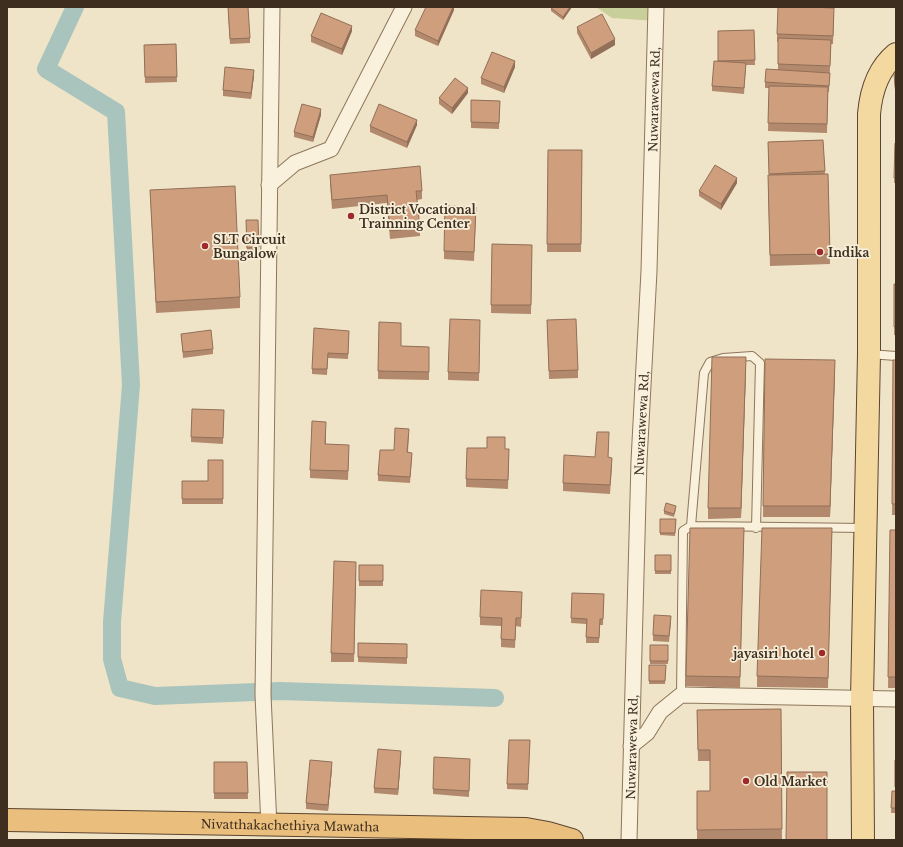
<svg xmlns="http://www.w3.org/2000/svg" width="903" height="847" font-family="'Libre Baskerville',serif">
<rect width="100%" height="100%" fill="#f0e4c8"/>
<!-- green -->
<path fill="#c9cf9b" d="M596 7H656V21L612 18Z"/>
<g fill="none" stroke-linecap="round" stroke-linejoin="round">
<!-- canal -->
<path stroke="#a9c4bc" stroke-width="18" d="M75 7 46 69 116 112 131 385 112 622V659L120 688 155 696 280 691 495 698"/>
<defs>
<path id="service" d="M869 354 896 356
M691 526 704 373 710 362 723 358 752 356 760 363 756 528
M681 695 683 531 691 526 865 528"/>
<g id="minor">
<path d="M269 185 295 163 331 149 404 7"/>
<path d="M631 746 647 733 660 712 681 695 896 699"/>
<path d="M269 826 263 695 272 7"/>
<path id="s1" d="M629 840 639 461 649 271 656 7"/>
</g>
<path id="primary" d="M863 840 862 699 869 354V114C871 91 878 69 896 54"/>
<g id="trunk">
<path id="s2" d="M7 820 526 829 548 833 572 840"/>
</g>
</defs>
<!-- service casing -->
<use href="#service" stroke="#8d765c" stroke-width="10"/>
<!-- minor casing -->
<use href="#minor" stroke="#8d765c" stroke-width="17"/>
<!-- primary casing -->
<use href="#primary" stroke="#5b4430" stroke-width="24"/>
<!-- trunk casing -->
<use href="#trunk" stroke="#5b4430" stroke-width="24"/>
<!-- service -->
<use href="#service" stroke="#faf1dc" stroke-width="8"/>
<!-- minor -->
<use href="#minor" stroke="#faf1dc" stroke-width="15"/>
<!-- primary -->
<use href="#primary" stroke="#f3d9a0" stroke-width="22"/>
<!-- trunk -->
<use href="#trunk" stroke="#eabe7c" stroke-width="22"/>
</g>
<!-- wall -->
<path fill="#b2896c" d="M454 7V10L438 46 415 36V30Z
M572 7 563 20 551 11V8Z
M228 12 250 38V43L230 44Z
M834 16 833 44H831L829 92H828L827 133 768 131 769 88H765V82L778 69V42H777V34Z
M577 27 615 45 591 59 577 33Z
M754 30 755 65H746L744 94 712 91V86L718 61V31Z
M352 31 342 55 311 42V36Z
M176 44 177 82 145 83 144 45Z
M515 67 504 93 481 84V78Z
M894 74H896V100L894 79Z
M254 76 251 99 223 96V90Z
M468 93 452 114 439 104V98Z
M471 100 500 101 499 129 471 128Z
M321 115 313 142 294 137V132Z
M417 125 407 148 370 132V126Z
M823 140 825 174H828L830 264 770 266 768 186 769 175 768 142Z
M895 143H896V183H894Z
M548 150H582L581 252H547Z
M330 175 422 191V199L417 200 420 228V236L390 239 387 203 332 209 330 183Z
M737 183 721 210 699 196V191Z
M150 190 240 297V308L156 313Z
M476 216 474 261 444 259V251Z
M258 220 259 253H247L246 226Z
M492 244 532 245 531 314 491 313Z
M894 284H896V335H894Z
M480 320 479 381 448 380V372Z
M547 320 578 370V378L549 379Z
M349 331 348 359 328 358 327 375 312 374V369Z
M181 334 213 349V354L183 358Z
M401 346 429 347V380L378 379V371Z
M765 359 835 371 830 517H763Z
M893 360H896V515H892Z
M746 368 741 518 708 519V508Z
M224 410 223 444 191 442V437Z
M326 430V444L349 454 348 480 310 478V470Z
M409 435 408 452 412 458 410 483 378 481V475L394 450Z
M609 441 608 457 612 466 610 494 563 491V483L595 457Z
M505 449 509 457 508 489 466 487V479Z
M223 460V504H182V481H208Z
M676 509 674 517 664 514V511Z
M660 519H676L675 536 660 535Z
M744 528 740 688 686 686V676Z
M832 528 828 688 757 687V676Z
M890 530H896V688H888Z
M655 555H671V574H655Z
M359 565H383V586H359Z
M356 570 354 662H331V653Z
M572 593 604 594 603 625H600L599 643H586V624L571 623Z
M522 600 521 627 516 626 515 648 501 647V626L480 625V617Z
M671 622 669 642 653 641V635Z
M358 643 407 644V664L358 662Z
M650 645H668V664H650Z
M649 665H666L665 684H649Z
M781 709 782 840H697V791H710V761H698L697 710Z
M530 740 528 790 507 789V784Z
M401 756 398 795 374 793V788Z
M470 759 469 797 433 794V789Z
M895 760H896V813H891L892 791H895Z
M214 762H247L248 799H214Z
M332 768 328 811 306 809V803Z"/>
<!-- shaded-wall -->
<path fill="#916f58" d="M453 7H454V10L438 46V41Z
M570 7H572L563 20V17Z
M352 26V31L342 55V49Z
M615 39V45L591 59V53Z
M515 61V67L504 93V87Z
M254 70V76L251 99V93Z
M468 88V93L452 114V108Z
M321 109V115L313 142V137Z
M417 120V125L407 148V142Z
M737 178V183L721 210V204Z
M746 357V368L741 518V508Z
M835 360V371L830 517V506Z
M401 751V756L398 795V789Z
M332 762V768L328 811V805Z"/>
<!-- building -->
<path fill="#cf9f7d" stroke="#916f58" d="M228 7H248L250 38 230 39Z
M426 7H453L438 41 415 30Z
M551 7H570L563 17 551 8Z
M778 7H808L834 8 833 36 777 34Z
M321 13 352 26 342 49 311 36Z
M602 14 615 39 591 53 577 27Z
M754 30 755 60 718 61V31Z
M778 38 831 40 830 66 778 64Z
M176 44 177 77H145L144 45Z
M492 52 515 61 504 87 481 78Z
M714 61 746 63 744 88 712 86Z
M225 67 254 70 251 93 223 90Z
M766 69 830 73 829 86 765 82Z
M894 74H896V95Z
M455 78 468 88 452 108 439 98Z
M769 86 828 87 827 124 768 123Z
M471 100 500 101 499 123 471 122Z
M302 104 321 109 313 137 294 132Z
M379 104 417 120 407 142 370 126Z
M823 140 825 171 769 174 768 142Z
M895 143H896V178H894Z
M548 150H582L581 244H547Z
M715 165 737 178 721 204 699 191Z
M420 166 422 191H416L420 228 390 231 387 195 332 200 330 175Z
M828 174 830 254 770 255 768 175Z
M235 186 240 297 156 302 150 190Z
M445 206 476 207 474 252 444 251Z
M246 220H258L259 247 247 248Z
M492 244 532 245 531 305H491Z
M894 284H896V327H894Z
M450 319 480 320 479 373 448 372Z
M576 319 578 370 549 371 547 320Z
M379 322 401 323V346L429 347V372L378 371Z
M314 328 349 331 348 354 328 353 327 369H312Z
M211 330 213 349 183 352 181 334Z
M712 357H746L741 508H708Z
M765 359 835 360 830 506H763Z
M893 360H896V504H892Z
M192 409 224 410 223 438 191 437Z
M312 421 326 422 325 444 349 445 348 471 310 470Z
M395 428 409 429 407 452 412 453 410 477 378 475 380 450H394Z
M597 432H609L608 457 612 458 610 485 563 483 564 455 595 457Z
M487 437H505V449H509L508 480 466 479 467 448H487Z
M208 460H223V499H182V481H208Z
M666 503 676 506 674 514 664 511Z
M660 519H676L675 533H660Z
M690 528H744L740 677 686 676Z
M762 528H832L828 678 757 676Z
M890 530H896V677H888Z
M655 555H671V571H655Z
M334 561 356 562 354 654 331 653Z
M359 565H383V581H359Z
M481 590 522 592 521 618H516L515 640 501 639 502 618 480 617Z
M572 593 604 594 603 619H600L599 638 586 637 587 619 571 618Z
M654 615 671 616 669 636 653 635Z
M358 643 407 644V658L358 657Z
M650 645H668V661H650Z
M649 665H666L665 681H649Z
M781 709 782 829 697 830V791H710V750H698L697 710Z
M509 740H530L528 784H507Z
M378 749 401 751 398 789 374 788Z
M434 757 470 759 469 791 433 789Z
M310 760 332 762 328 805 306 803Z
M895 760H896V787H895Z
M214 762H247L248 793H214Z
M787 772H827V840H786Z
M892 791H896V808H891Z"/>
<!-- markers -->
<g fill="#9e2a2b" stroke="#f7eed8" stroke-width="1.5">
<circle cx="351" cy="216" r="4"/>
<circle cx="205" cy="246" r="4"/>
<circle cx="820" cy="252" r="4"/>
<circle cx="822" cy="653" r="4"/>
<circle cx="746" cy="781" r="4"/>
</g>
<g text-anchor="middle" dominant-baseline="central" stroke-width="3.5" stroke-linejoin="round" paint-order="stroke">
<!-- street labels -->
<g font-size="12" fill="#3d2e20" stroke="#f7eed8">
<text stroke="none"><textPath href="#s1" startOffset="741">Nuwarawewa Rd,</textPath></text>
<text stroke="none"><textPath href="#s1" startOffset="417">Nuwarawewa Rd,</textPath></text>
<text stroke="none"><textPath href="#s1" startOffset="93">Nuwarawewa Rd,</textPath></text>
<text stroke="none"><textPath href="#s2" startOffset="283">Nivatthakachethiya Mawatha</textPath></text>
</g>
<!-- poi labels -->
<g font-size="12" font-weight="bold" fill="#3d2e20" stroke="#f7eed8" text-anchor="start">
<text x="359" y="209">District Vocational<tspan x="359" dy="14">Trainning Center</tspan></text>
<text x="213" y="239">SLT Circuit<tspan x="213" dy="14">Bungalow</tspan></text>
<text x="828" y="252">Indika</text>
<text x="814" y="653" text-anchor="end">jayasiri hotel</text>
<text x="754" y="781">Old Market</text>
</g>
</g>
<!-- border -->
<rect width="903" height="847" fill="none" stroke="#3d2e20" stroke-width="16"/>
</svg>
